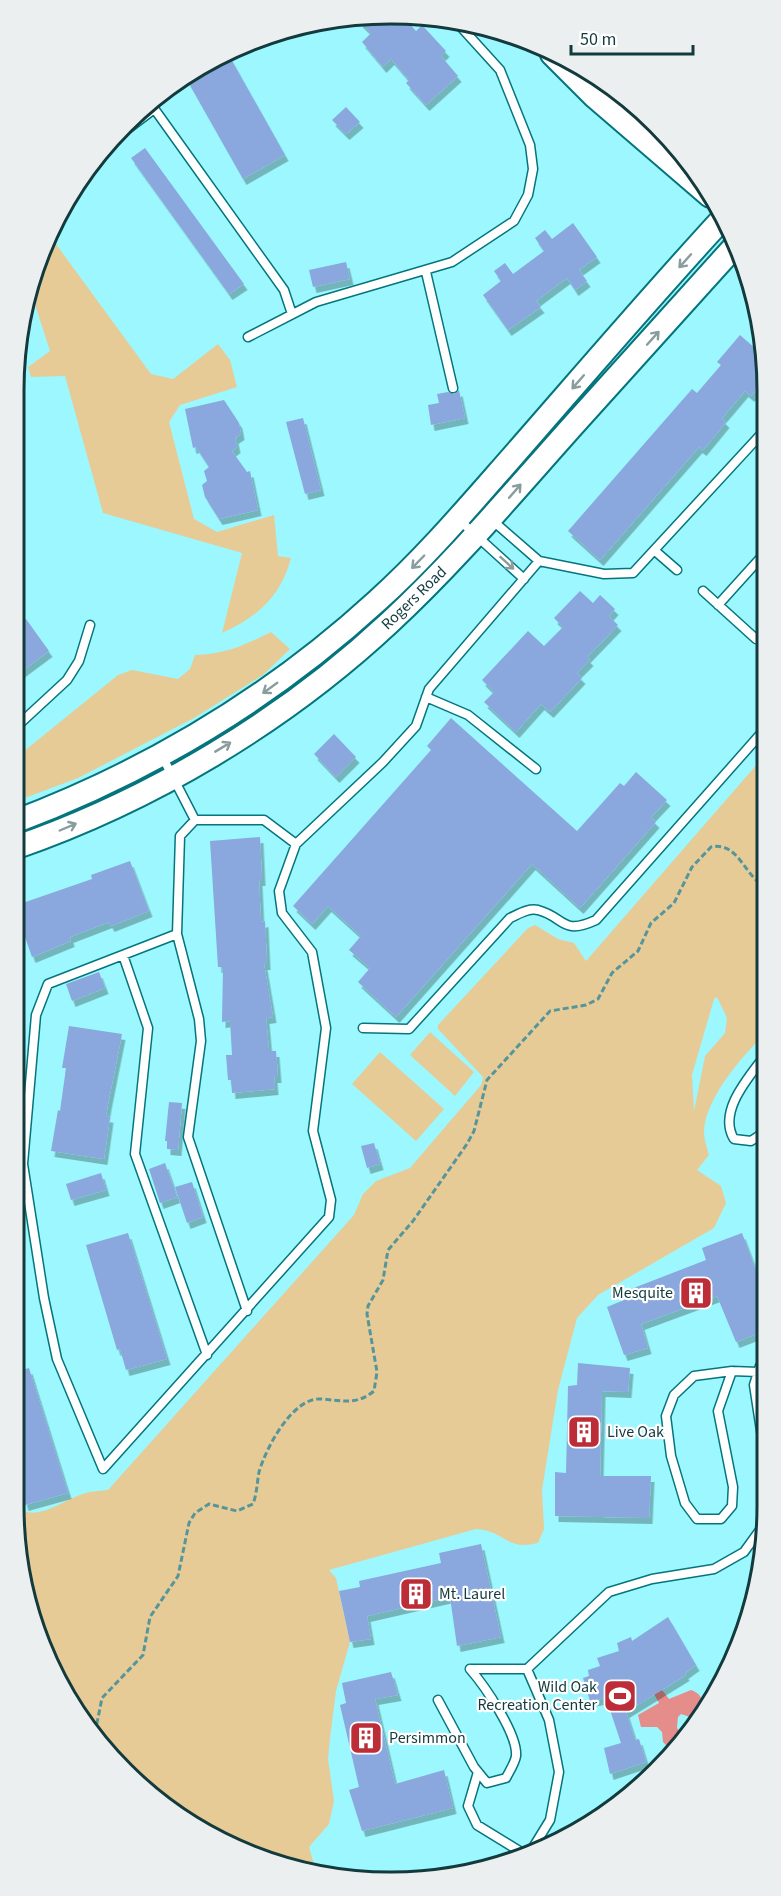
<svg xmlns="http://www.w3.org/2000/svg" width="781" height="1896" font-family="'Source Sans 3',sans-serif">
<defs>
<filter id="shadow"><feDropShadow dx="3.5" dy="6" stdDeviation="0" flood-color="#0004"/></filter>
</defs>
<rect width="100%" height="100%" fill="#9df7fe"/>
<!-- green -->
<path fill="#e7cb96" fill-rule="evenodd" d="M53 235V240L151 374 173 379 218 344 230 360 237 387 180 405 169 422 194 519 217 532 274 515 278 556 291 558C281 597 257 617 222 633L242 553 103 513 65 376 31 377 28 367 50 351 30 289 33 270Z
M271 632 290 649 263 675 194 718 78 778 14 802V743L23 752 118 675 132 670 178 679 190 669 195 655C226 654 243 646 271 632Z
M765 755 766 1033C743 1055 705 1098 704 1132 704 1139 707 1148 709 1155L697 1170 721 1186 726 1203 714 1228 598 1295 577 1318 558 1390 542 1490 544 1529 538 1543C505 1551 506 1531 476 1529L329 1570 336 1578 350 1642 336 1691 330 1738 328 1759 334 1801 329 1824 309 1847 316 1871 202 1832 107 1754 34 1627 14 1504C34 1525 59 1502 80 1495 88 1491 99 1491 108 1490L354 1215 363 1194 376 1181 410 1168 481 1085 483 1077 438 1029V1025L528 928 535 925 558 939 574 943 586 961ZM717 997 727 1018 725 1033 705 1056 694 1111 692 1075 714 999Z
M430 1032 474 1072 455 1096 410 1055Z
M380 1052 444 1109 416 1141 352 1084Z"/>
<!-- water -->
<path fill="#e48d8a" d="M662 1690 669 1699 691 1690C700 1693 702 1698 704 1707L693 1718 681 1714 678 1717 677 1728 684 1737 677 1747 667 1746 663 1742 662 1732 657 1727H641L638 1715 659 1703 654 1694Z"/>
<!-- building -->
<path fill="#8aa7de" filter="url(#shadow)" d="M366 14 406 20 416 31 422 25 446 51 441 56 458 76 426 105 406 83 409 80 391 59 383 67 362 42 371 33 359 21Z
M227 52 285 155 243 179 187 80Z
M346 107 360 122 346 134 332 120Z
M145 148 244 284 229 294 131 158Z
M573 223 597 257 579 270 587 281 575 290 567 278 536 301 541 307 508 330 483 295 501 281 494 271 505 263 513 274 544 251 535 238 545 230 552 239Z
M346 262 350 279 313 287 309 270Z
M740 335 764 356V380L751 396 745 391 722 418 726 422 703 450 699 447 600 560 568 531 692 389 697 393 721 365 717 362Z
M459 390 465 418 431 425 428 405 439 403 437 394 448 392 454 394Z
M224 400 239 423 241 434 235 438 237 447 232 451 247 472 250 471 258 510 219 519 205 497 202 485 207 481 204 471 209 467 196 447 193 448 185 409Z
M303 418 321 490 305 494 286 422Z
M580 591 593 603 600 595 615 609 609 616 618 625 587 657 590 660 577 673 582 678 550 712 541 704 516 732 484 702 494 692 482 680 528 631 544 646 563 627 554 618Z
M26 619 49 651 14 677V629Z
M451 718 577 831 620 783 624 786 636 772 667 800 651 817 656 822 580 908 532 864 396 1017 358 982 370 968 349 950 361 936 328 906 312 924 293 906 431 750 427 746Z
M334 734 356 757 336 777 314 754Z
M260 837 262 880H259L261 922 265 921 267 964H264L273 1017 266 1018 269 1051H276L278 1077H274L275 1089 232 1093 231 1080H228L226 1055H232L230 1021 222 1022 223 967H218L210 841Z
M130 861 149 911 111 926 109 922 70 937 71 941 32 957 14 906 92 879 91 875Z
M99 972 105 988 72 1001 66 984Z
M69 1026 122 1034 108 1104 106 1116 110 1117 104 1159 51 1151 58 1110 60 1111 66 1068H62Z
M169 1102 182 1103 178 1150 167 1149V1141H165Z
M374 1143 380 1164 367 1168 361 1146Z
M165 1163 177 1197 160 1203 149 1169Z
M101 1173 106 1190 71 1200 66 1184Z
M192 1182 203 1217 187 1223 175 1187Z
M128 1233 167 1359 126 1370 120 1349 117 1350 86 1245Z
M742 1233 767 1300V1330L736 1342 717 1296 641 1324 648 1348 624 1355 607 1307 629 1298 626 1291 706 1260 702 1248Z
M578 1363 630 1368 628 1392 602 1391 600 1476H651L649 1518 555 1516V1472L566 1473 568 1386 577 1385Z
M29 1368 68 1493 25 1505 19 1483 14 1485V1372Z
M481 1544 501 1637 457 1646 450 1597 367 1616 371 1639 350 1642 339 1591 360 1587 359 1581 441 1563 439 1553Z
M668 1617 696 1665 685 1673 686 1675 626 1712 635 1740 639 1739 646 1762 610 1774 604 1748 621 1743 606 1698 590 1701 583 1678 589 1676 588 1670 600 1666 597 1658 619 1651 617 1643 631 1637 632 1641Z
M391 1672 398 1695 375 1699 395 1784 444 1770 453 1808 362 1831 349 1790 359 1787 340 1705 346 1703 342 1683Z"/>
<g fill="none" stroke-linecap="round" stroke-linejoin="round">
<defs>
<path id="lane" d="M153 107 284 290 292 314
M105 146 154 109
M426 272 453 388
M248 337 316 302 452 262 514 221 528 195 533 169 530 145 500 70 461 27
M458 519 524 579
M492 520 539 561
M654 550 677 570
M703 591 756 639 765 630
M718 605 765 553
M426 697 468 715 536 769
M14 729 67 680 79 661 90 625
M162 756 195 820H264L296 844 383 762 416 726 429 689 539 561 604 574 633 573 764 431
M195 820 180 836 177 934 48 984 36 1015 23 1164 44 1298 57 1359 103 1469 329 1217 331 1200 313 1131 326 1028 312 952 282 913 279 891 296 844
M177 934 199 1019 201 1041 188 1137 247 1311
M123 955 148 1028 135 1154 207 1355
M363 1028 409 1029 510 918C519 914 528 908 538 910 565 917 561 936 596 920L765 729
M766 1054C750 1076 717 1111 734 1139L751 1141 766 1131
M767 1360 760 1366 754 1385 767 1470
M732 1371 694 1376 674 1395 666 1416 671 1456 685 1503 697 1519H721L732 1506 733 1487 718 1411 732 1371 758 1372
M470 1669H527L549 1720 559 1772 550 1820 534 1846
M527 1669 609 1592 652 1579 714 1569 744 1552 765 1523
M438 1700 474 1767 487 1783 506 1778C509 1772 515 1763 516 1756 518 1734 484 1685 470 1669
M478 1772 468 1806 477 1825 521 1852"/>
<path id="secondary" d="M552 54 595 97 710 196
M14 822C149 771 270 699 377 601 426 557 469 506 513 456 583 376 652 295 724 217
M14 848C150 801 283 722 389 623 457 560 516 489 578 420 630 362 683 304 735 246"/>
</defs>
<!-- lane casing -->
<use href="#lane" stroke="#05757d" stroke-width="11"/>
<!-- secondary casing -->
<use href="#secondary" stroke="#05757d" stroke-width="26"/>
<!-- path -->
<path stroke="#56969b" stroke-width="3" stroke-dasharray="6 3" stroke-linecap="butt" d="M95 1733 102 1698 143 1655 150 1617 178 1576 189 1523 195 1513 209 1504 237 1511 253 1504C257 1493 257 1483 259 1472 266 1448 293 1396 322 1399 343 1401 357 1405 374 1391L377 1372 367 1314 368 1306 383 1280 388 1250 413 1221 467 1144 474 1131 487 1080 550 1011 586 1005 598 999 612 973 638 951 651 923 674 903 692 867 711 847C739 841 744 877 766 887"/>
<!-- lane -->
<use href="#lane" stroke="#fff" stroke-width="8"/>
<!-- secondary -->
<use href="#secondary" stroke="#fff" stroke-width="22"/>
</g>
<!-- one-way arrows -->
<defs><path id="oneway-shaft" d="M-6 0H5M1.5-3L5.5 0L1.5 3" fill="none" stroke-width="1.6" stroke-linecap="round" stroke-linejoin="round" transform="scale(1.5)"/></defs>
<g stroke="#899c9e">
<use href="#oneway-shaft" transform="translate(685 261) rotate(132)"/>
<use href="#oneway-shaft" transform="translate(653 338) rotate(-48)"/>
<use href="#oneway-shaft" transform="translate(578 382) rotate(131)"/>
<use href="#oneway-shaft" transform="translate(515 491) rotate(-49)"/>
<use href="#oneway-shaft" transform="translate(418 562) rotate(134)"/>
<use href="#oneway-shaft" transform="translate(507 563) rotate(42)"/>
<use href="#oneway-shaft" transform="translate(270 688) rotate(144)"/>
<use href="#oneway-shaft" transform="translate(223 747) rotate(-31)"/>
<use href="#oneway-shaft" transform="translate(68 827) rotate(-23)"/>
</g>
<!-- icons -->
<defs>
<symbol id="building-square" viewBox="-11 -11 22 22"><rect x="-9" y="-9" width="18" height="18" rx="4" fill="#bd2d37" stroke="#fff"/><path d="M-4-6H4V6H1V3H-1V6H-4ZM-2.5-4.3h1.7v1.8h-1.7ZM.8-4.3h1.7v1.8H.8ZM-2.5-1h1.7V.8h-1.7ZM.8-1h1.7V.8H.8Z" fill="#fff"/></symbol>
<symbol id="stadium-square" viewBox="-11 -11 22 22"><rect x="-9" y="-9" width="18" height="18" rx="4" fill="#bd2d37" stroke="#fff"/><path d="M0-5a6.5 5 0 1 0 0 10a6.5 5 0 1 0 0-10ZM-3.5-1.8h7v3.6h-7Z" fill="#fff"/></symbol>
</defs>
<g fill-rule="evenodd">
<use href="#building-square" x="677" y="1274" width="38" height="38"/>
<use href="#building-square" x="565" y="1413" width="38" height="38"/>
<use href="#building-square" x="397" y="1575" width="38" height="38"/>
<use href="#stadium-square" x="601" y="1677" width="38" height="38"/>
<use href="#building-square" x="347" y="1719" width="38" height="38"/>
</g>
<g text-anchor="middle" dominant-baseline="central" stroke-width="4.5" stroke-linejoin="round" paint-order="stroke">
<!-- street labels -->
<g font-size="16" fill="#133a3d" stroke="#fff">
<text transform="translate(414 598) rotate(-44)">Rogers Road</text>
</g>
<!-- poi labels -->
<g font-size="16" fill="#133a3d" stroke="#fff" text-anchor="start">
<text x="673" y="1293" text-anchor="end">Mesquite</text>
<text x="607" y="1432">Live Oak</text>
<text x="439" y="1594">Mt. Laurel</text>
<text x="597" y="1687" text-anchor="end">Wild Oak<tspan x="597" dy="18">Recreation Center</tspan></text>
<text x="389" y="1738">Persimmon</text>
</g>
</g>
<!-- crop -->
<path d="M0 0H781V1896H0ZM390 24H391A366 366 0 0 1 757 390V1506A366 366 0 0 1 391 1872H390A366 366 0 0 1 24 1506V390A366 366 0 0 1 390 24Z" fill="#ecefef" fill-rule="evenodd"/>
<path fill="none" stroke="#133a3d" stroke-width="3" d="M390 24H391A366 366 0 0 1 757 390V1506A366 366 0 0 1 391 1872H390A366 366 0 0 1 24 1506V390A366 366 0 0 1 390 24Z"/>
<!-- scale -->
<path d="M571 45v9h122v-9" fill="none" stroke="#133a3d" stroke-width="3"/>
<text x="580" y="45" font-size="18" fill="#133a3d" stroke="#ffffff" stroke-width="4.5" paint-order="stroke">50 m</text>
</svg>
